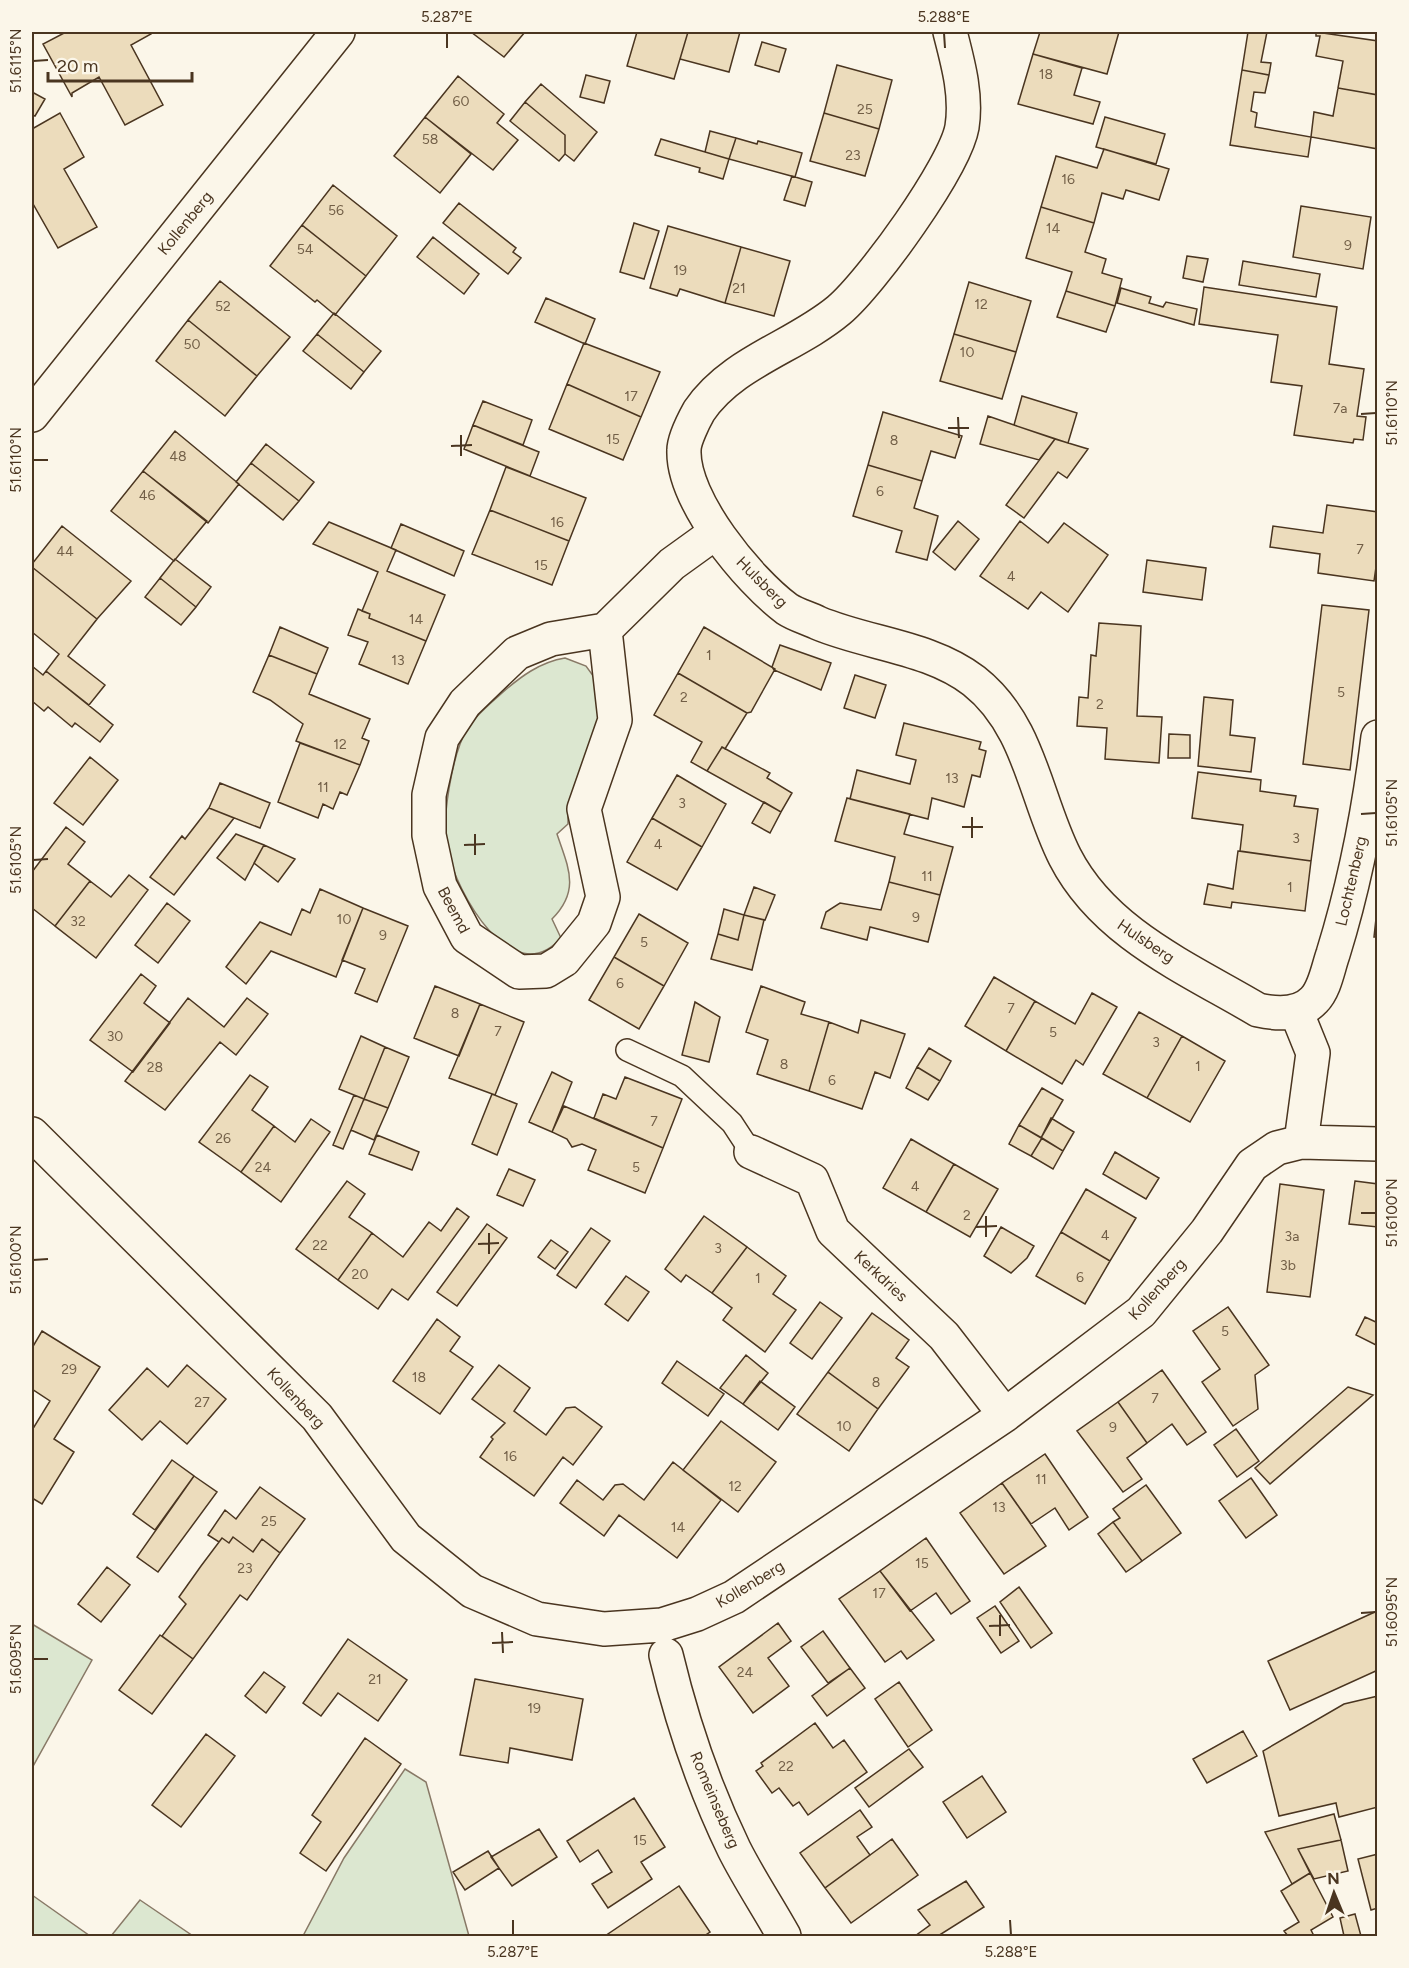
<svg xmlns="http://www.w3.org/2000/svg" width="1409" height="1968" font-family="Figtree,sans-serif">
<rect width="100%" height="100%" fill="#fbf6e9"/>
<!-- green -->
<path fill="#dce7d0" stroke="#887966" stroke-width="1.5" d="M565 658 586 666 594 677 597 690 599 721 568 805V824L557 834C568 867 581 890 552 919L561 938C512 993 456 892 447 849 441 820 452 755 467 729 475 716 490 704 502 693 520 677 540 662 565 658Z
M32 1624 92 1660 32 1768Z
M405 1769 426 1782 469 1936H303L344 1858Z
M32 1895 90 1936H32Z
M140 1900 193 1936H111Z"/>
<!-- building -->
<path fill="#ecdcbc" stroke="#4a3520" stroke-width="1.5" d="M66 32H150L151 34 131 45 163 105 125 125 99 77 72 93V97L43 44Z
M471 32H525L504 57Z
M637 32H688L674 79 627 66Z
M688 32H740L729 72 680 59Z
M1040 32H1119L1107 74 1033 54Z
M1248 32H1267L1261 62 1271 63 1269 75 1242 70Z
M1316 32 1378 41V95L1338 88 1343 61 1316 56 1320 36H1316Z
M762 42 786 49 779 72 755 65Z
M1033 54 1082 68 1074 95 1100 102 1093 124 1018 104Z
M837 65 892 80 879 129 824 113Z
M1242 70 1269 75 1265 93 1254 92 1251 111 1257 113 1255 127 1311 137 1308 157 1230 145Z
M586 75 610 81 604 103 580 97Z
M458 76 504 114 497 123 518 140 493 170 425 117Z
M541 84 597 132 574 161 565 154V135L525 102Z
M1338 88 1378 95V149L1311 137 1314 112 1333 116Z
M32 92 45 99 35 116 32 115Z
M525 102 565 135V154L559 161 510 121Z
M60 113 84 157 64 169 97 227 58 248 32 202V129Z
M824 113 879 129 865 176 810 161Z
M425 117 471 154 440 193 394 156Z
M1105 117 1165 134 1156 164 1096 147Z
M710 131 736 138 729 159 705 152Z
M736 138 757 144 758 141 802 153 795 177 729 159Z
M661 139 729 159 723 179 699 172 700 168 655 155Z
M1104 149 1169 169 1159 200 1126 190 1123 199 1102 193 1094 223 1041 207 1056 156 1097 168Z
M792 176 812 182 805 206 784 200Z
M333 185 397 236 366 276 302 225Z
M459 203 516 248 513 252 521 258 508 274 443 223Z
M1301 206 1371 217 1363 269 1293 257Z
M1041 207 1094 223 1085 252 1106 259 1102 273 1122 279 1115 306 1066 291 1072 272 1026 258Z
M634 223 659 231 644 279 620 272Z
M302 225 366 276 335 315 317 300 315 302 270 266Z
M668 226 741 247 725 303 680 289 677 296 650 288Z
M433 237 479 274 464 294 417 257Z
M741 247 790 261 774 316 725 303Z
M1187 256 1208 259 1203 282 1183 278Z
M1243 261 1320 274 1316 297 1239 285Z
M220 281 290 337 257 376 188 320Z
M969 282 1031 301 1016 352 954 334Z
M1204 287 1337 307 1329 364 1364 369 1357 416 1366 417 1363 440 1354 439 1353 443 1294 435 1302 386 1271 382 1278 335 1199 324Z
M1121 288 1151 297 1149 303 1163 307 1166 302 1197 309 1194 325 1117 303Z
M1066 291 1115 306 1106 332 1057 317Z
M546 298 595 319 585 344 535 322Z
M334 313 381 351 364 372 317 334Z
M188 320 257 376 225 416 156 361Z
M317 334 364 372 351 389 303 351Z
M954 334 1016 352 1002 399 940 381Z
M584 343 660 372 641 417 567 384Z
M567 384 641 417 623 460 549 429Z
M1022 396 1077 413 1068 443 1014 425Z
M483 401 532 420 523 445 473 425Z
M883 412 962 436 955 458 931 451 922 481 868 465Z
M988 416 1014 425 1055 439 1039 460 980 444Z
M473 425 539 452 530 476 464 449Z
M175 431 239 484 208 523 143 471Z
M1055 439 1088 449 1067 478 1058 472 1024 518 1006 505Z
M266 444 314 482 299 501 251 463Z
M251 463 299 501 283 520 236 482Z
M868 465 922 481 914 508 938 516 927 560 896 552 902 531 853 516Z
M506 467 586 498 569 541 490 510Z
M143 471 207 521 174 561 111 511Z
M1327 505 1378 512V553L1374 581 1318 573 1320 554 1270 547 1273 526 1323 533Z
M490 510 569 541 552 585 472 554Z
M958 521 979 539 955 570 933 552Z
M1020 521 1048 543 1064 523 1108 555 1068 612 1041 592 1028 609 980 576Z
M329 522 396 550 387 571 445 595 426 641 369 618 370 614 362 611 378 572 313 544Z
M401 524 464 551 454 576 391 548Z
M62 526 131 581 97 619 32 567V564Z
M175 559 211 587 196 607 160 578Z
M1147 560 1206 568 1202 600 1143 592Z
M32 567 97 619 68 656 105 685 89 705 46 671 59 654 32 632Z
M160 578 196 607 181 625 145 597Z
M1322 605 1369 610 1350 770 1303 764Z
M358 609 370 614 369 618 426 641 408 684 359 664 368 642 348 635Z
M1099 623 1141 626 1137 716 1162 717 1159 763 1105 759 1107 728 1077 726 1079 697 1088 698 1091 655 1096 656Z
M280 627 328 648 317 674 269 655Z
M704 627 775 669 751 712 747 713 678 673Z
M780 645 831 663 821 690 774 670 772 667Z
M269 655 317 674 309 694 370 719 362 738 369 741 360 765 296 741 303 724 270 700 253 692Z
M32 666 43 675 46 671 113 725 100 742 75 723 72 727 48 707 44 711 32 701Z
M678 673 747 713 725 749 722 747 707 771 691 762 702 742 654 715Z
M855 675 886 685 875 718 844 708Z
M1204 697 1233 700 1230 735 1255 738 1251 772 1198 766Z
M904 723 981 742 979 749 986 751 980 777 972 775 964 807 932 798 928 819 850 799 857 770 910 784 916 760 896 755Z
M1169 734 1190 735V758H1168Z
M300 743 360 765 347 795 340 792 333 809 323 804 318 818 278 802Z
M722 747 770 773 767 778 792 793 781 812 707 771Z
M90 757 118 780 83 825 54 803Z
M1198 772 1261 780 1260 791 1296 796 1294 806 1318 809 1311 861 1240 851 1243 825 1192 818Z
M677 775 726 804 702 847 652 818Z
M220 783 270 803 260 828 209 808Z
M847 798 910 814 904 834 953 847 940 895 889 882 895 857 835 841Z
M764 802 781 812 770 833 752 823Z
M209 808 234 818 174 895 150 877 182 836 185 839Z
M652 818 702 847 677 890 627 862Z
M66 827 85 842 68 864 90 881 55 926 32 908V872Z
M236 834 264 845 245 880 217 858Z
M264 845 295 859 278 882 254 863Z
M1238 851 1311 861 1305 911 1232 902 1231 908 1204 904 1208 884 1233 889Z
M129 875 148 890 96 958 55 926 90 881 111 897Z
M889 882 940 895 928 942 870 927 867 940 821 928 826 912 840 903 881 910Z
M754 887 775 895 765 920 744 915Z
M320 889 363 908 336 977 271 951 246 984 226 967 260 922 291 935 302 909 310 913Z
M1378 900V937H1374Z
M167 903 190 921 158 963 135 945Z
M363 908 408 926 377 1002 355 993 365 969 342 960Z
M724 909 744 915 738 940 718 934Z
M639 914 688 943 664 986 614 957Z
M744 915 764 920 752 970 711 959 718 934 738 940Z
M614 957 664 986 639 1029 589 1000Z
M141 974 156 986 144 1003 170 1023 133 1072 90 1040Z
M994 977 1035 1001 1006 1051 965 1026Z
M435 986 480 1004 459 1056 414 1038Z
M761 986 805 1002 801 1014 829 1022 809 1091 757 1074 768 1040 746 1032Z
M1092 993 1117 1007 1083 1065 1076 1060 1062 1084 1006 1051 1035 1001 1075 1024Z
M188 998 224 1027 247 998 268 1014 236 1055 220 1042 165 1110 125 1081Z
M695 1002 720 1017 709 1062 682 1055Z
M480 1004 524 1022 495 1095 449 1078Z
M1139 1012 1182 1036 1147 1098 1103 1074Z
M861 1020 905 1034 890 1078 875 1072 862 1109 809 1091 829 1022 858 1033Z
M361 1036 385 1047 364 1099 339 1089Z
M1182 1036 1225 1061 1190 1122 1147 1098Z
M385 1047 409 1057 388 1108 364 1099Z
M929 1048 951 1061 940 1081 917 1067Z
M917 1067 940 1081 928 1100 906 1088Z
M552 1072 572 1082 552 1132 529 1122Z
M250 1075 268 1087 252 1110 274 1126 241 1172 199 1142Z
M625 1077 682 1099 663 1148 594 1118 603 1094 616 1099Z
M1042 1088 1063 1100 1041 1138 1019 1125Z
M492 1094 517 1104 497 1155 472 1144Z
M354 1095 364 1099 343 1149 333 1145Z
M364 1099 388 1108 374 1140 351 1130Z
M564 1106 663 1148 645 1193 588 1170 596 1150 582 1144 572 1147 567 1139 552 1132Z
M1051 1118 1074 1132 1063 1151 1041 1138Z
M311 1119 330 1132 281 1202 241 1172 274 1126 295 1142Z
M1019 1125 1042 1138 1031 1156 1009 1144Z
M377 1135 419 1152 412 1170 369 1154Z
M1042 1138 1063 1151 1053 1169 1031 1156Z
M911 1139 954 1164 926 1212 883 1188Z
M1115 1152 1159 1178 1146 1199 1103 1174Z
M954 1164 998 1189 970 1237 926 1212Z
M509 1169 535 1180 523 1206 497 1195Z
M347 1181 365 1194 349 1217 372 1233 338 1280 296 1249Z
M1355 1181 1378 1184V1227L1349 1224Z
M1280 1184 1324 1190 1310 1297 1267 1292Z
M1086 1189 1136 1218 1110 1261 1061 1232Z
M457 1208 469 1217 408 1300 392 1289 378 1309 338 1280 372 1233 403 1257 429 1222 441 1231Z
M704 1216 747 1247 712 1293 686 1275 681 1282 665 1269Z
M487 1224 507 1238 457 1306 437 1292Z
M1001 1227 1034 1246 1027 1258 1011 1273 984 1256Z
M591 1228 610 1241 576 1288 557 1275Z
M1061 1232 1110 1261 1085 1304 1036 1276Z
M551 1240 568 1252 555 1269 538 1257Z
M747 1247 786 1276 773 1294 796 1310 765 1352 723 1320 732 1308 712 1293Z
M626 1276 649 1292 628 1321 605 1304Z
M820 1302 842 1318 812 1359 790 1343Z
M1228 1307 1269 1365 1255 1375 1258 1409 1233 1426 1202 1382 1220 1369 1193 1331Z
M872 1313 909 1340 896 1358 909 1367 878 1409 828 1372Z
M1365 1317 1378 1323V1346L1356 1335Z
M437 1319 460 1337 450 1351 473 1367 440 1414 393 1381Z
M42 1331 100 1367 54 1439 74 1452 42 1504 32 1498V1426L34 1427 50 1401 32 1389V1348Z
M746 1355 768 1373 743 1404 720 1388Z
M677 1361 724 1394 708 1416 662 1383Z
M187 1365 226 1399 187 1444 160 1421 142 1440 109 1410 147 1368 168 1387Z
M499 1365 530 1388 514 1411 546 1435 566 1408 575 1407 602 1427 573 1465 563 1457 534 1496 480 1457 493 1439 491 1437 505 1423 472 1399Z
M1162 1370 1206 1432 1187 1445 1172 1424 1147 1443 1118 1402Z
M828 1372 878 1409 849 1451 797 1414Z
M760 1381 795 1407 778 1430 743 1404Z
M1348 1387 1373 1395 1270 1484 1255 1468Z
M1118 1402 1147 1443 1127 1458 1142 1479 1123 1492 1077 1431Z
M721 1421 776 1462 738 1512 683 1470Z
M1236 1429 1259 1461 1237 1477 1214 1445Z
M1045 1454 1088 1517 1069 1530 1055 1508 1031 1524 1002 1483Z
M172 1460 194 1476 155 1530 133 1514Z
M673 1462 721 1500 677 1558 619 1515 604 1536 560 1503 577 1480 603 1500 615 1485 623 1484 644 1500Z
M194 1476 217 1492 158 1572 137 1557Z
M1251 1478 1277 1515 1246 1538 1219 1501Z
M1002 1483 1046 1546 1004 1574 960 1513Z
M1146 1485 1181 1533 1142 1561 1113 1522 1120 1518 1113 1509Z
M260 1487 305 1519 280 1553 262 1539 253 1552 233 1537 229 1543 222 1538 219 1542 208 1535 225 1510 236 1519Z
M1113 1522 1142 1561 1126 1572 1098 1534Z
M233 1537 253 1552 262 1539 280 1553 247 1600 240 1595 193 1659 162 1636 186 1604 179 1597 201 1566 222 1538 229 1543Z
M926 1538 970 1601 951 1614 936 1593 910 1611 880 1571Z
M107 1567 130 1585 101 1622 78 1604Z
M880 1571 934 1640 907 1659 901 1651 885 1662 839 1599Z
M1019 1587 1052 1633 1031 1648 1000 1602Z
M995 1606 1019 1641 1001 1653 977 1618Z
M1377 1611 1378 1670 1290 1710 1268 1661Z
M778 1623 791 1641 768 1658 789 1686 753 1713 719 1667Z
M823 1631 850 1668 828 1683 801 1647Z
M160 1635 193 1659 152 1714 119 1690Z
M348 1639 407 1680 378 1721 338 1693 321 1716 303 1703Z
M850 1668 865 1688 827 1716 812 1696Z
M264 1672 285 1687 266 1713 245 1696Z
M475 1679 583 1699 572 1760 510 1748 508 1763 460 1755Z
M899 1682 932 1730 908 1747 875 1699Z
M1378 1696V1807L1339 1817 1336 1803 1279 1816 1263 1751 1344 1704Z
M815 1723 833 1748 844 1740 867 1772 808 1815 799 1802 793 1806 779 1788 772 1793 756 1771 763 1766 761 1763Z
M1243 1731 1257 1756 1207 1783 1193 1759Z
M206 1734 235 1756 181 1827 152 1805Z
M365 1738 401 1764 326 1871 300 1853 321 1822 312 1815Z
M909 1749 923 1767 869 1807 855 1788Z
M982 1776 1006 1812 967 1838 943 1802Z
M634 1798 665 1847 641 1862 652 1879 608 1908 592 1884 612 1872 598 1850 580 1862 567 1841Z
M860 1810 872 1827 857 1837 870 1855 825 1888 800 1853Z
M1334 1814 1341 1840 1298 1849 1310 1873 1292 1884 1265 1832Z
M539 1829 557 1857 512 1886 491 1857Z
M892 1839 918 1875 851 1923 825 1888Z
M1341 1840 1348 1871 1314 1879 1298 1849Z
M488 1851 499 1868 465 1890 453 1872Z
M1378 1854V1908L1371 1910 1358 1859Z
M1310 1873 1333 1917 1311 1930 1314 1936H1288L1284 1931 1299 1922 1281 1891Z
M966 1881 984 1907 938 1936H915L930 1925 918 1910Z
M679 1886 710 1932 704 1936H605Z
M1355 1914 1361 1936H1344L1340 1918Z"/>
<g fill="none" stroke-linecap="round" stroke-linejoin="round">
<defs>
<path id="lane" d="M627 1050 682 1076 732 1123 751 1152"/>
<path id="street" d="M950 32C958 63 967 95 962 127 955 167 871 283 839 310 795 347 732 362 699 411 694 420 684 440 684 450 682 500 748 580 787 609 796 615 808 618 818 623 868 644 930 647 974 681 1030 725 1035 798 1065 857 1104 933 1187 968 1258 1010 1276 1014 1299 1016 1314 1000 1325 989 1328 968 1333 954 1355 883 1369 811 1378 737
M32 415 338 32
M605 630 551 639 517 653 465 703 442 738 429 795V835L440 886 467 937 519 972 546 971 564 960 594 923 603 897 584 809 615 720 605 630 672 564 715 533
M1296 1011 1313 1053 1301 1142
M32 1134 317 1417 406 1538 472 1591 537 1619 604 1629 662 1625 697 1614 734 1597 1005 1415 1141 1312 1207 1231 1252 1165 1277 1148 1301 1142 1378 1144
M751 1152 812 1180 833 1231 944 1336 1005 1415
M666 1655C682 1722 704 1787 734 1849 749 1879 768 1907 784 1936"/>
</defs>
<!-- lane casing -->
<use href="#lane" stroke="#4a3520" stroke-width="24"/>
<!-- street casing -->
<use href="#street" stroke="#4a3520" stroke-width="36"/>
<!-- lane -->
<use href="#lane" stroke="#fbf6e9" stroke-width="21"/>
<!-- street -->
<use href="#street" stroke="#fbf6e9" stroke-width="33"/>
</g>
<!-- ticks -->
<path fill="none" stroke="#4a3520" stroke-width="2" d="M447 33V48M944 33 945 48M33 61 48 60M1361 414 1376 413M958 417 959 438M948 428H969M461 435V456M451 446 472 445M33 460H48M1361 814 1376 813M972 817V838M962 827H983M475 834V855M464 845 485 844M33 860 48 859M1361 1213H1376M986 1216V1237M976 1227 997 1226M489 1233V1254M478 1244 499 1243M33 1260 48 1259M1361 1613 1376 1612M1000 1615V1636M989 1626 1010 1625M502 1632 503 1653M492 1643 513 1642M33 1659H48M513 1920V1935M1010 1920 1011 1935"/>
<g text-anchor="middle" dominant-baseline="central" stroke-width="4.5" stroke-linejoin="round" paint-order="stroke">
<!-- number labels -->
<g font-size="14" fill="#725f47">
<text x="1046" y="74">18</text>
<text x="461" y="101">60</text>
<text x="865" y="109">25</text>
<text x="430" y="139">58</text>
<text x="853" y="155">23</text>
<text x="1068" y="179">16</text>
<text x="336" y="210">56</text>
<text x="1053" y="228">14</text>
<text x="1348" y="245">9</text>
<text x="305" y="249">54</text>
<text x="680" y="270">19</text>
<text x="739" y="288">21</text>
<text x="981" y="304">12</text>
<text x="223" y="306">52</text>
<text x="192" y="344">50</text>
<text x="967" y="352">10</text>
<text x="631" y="396">17</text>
<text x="1340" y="408">7a</text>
<text x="613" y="439">15</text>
<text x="894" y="440">8</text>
<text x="178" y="456">48</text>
<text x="880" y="491">6</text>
<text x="147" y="495">46</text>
<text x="557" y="522">16</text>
<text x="1360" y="549">7</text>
<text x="65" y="551">44</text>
<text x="541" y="565">15</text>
<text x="1011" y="576">4</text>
<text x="416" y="619">14</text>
<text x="709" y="655">1</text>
<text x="398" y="660">13</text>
<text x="1341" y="692">5</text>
<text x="684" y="697">2</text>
<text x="1100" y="704">2</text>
<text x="340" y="744">12</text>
<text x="952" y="778">13</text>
<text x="323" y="787">11</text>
<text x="682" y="803">3</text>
<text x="1296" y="838">3</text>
<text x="658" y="844">4</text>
<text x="927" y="876">11</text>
<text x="1290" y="887">1</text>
<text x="916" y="917">9</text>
<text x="344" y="919">10</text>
<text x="78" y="921">32</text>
<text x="383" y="935">9</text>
<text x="644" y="942">5</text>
<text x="620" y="983">6</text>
<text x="1011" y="1008">7</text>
<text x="455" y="1013">8</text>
<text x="498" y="1031">7</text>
<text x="1053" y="1032">5</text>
<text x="115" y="1036">30</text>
<text x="1156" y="1042">3</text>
<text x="784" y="1064">8</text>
<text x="1198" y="1066">1</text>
<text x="155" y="1067">28</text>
<text x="832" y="1080">6</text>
<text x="654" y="1121">7</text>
<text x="223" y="1138">26</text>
<text x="263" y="1167">24</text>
<text x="636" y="1167">5</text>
<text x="915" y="1186">4</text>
<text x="967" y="1215">2</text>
<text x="1105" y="1235">4</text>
<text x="1292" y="1236">3a</text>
<text x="320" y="1245">22</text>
<text x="718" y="1248">3</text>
<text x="1288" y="1265">3b</text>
<text x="360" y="1274">20</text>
<text x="1080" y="1277">6</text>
<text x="758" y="1278">1</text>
<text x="1225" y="1331">5</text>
<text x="69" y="1369">29</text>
<text x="419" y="1377">18</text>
<text x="876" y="1382">8</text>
<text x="1155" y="1398">7</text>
<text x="202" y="1402">27</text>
<text x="844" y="1426">10</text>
<text x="1113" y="1427">9</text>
<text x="510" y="1456">16</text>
<text x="1041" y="1479">11</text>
<text x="735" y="1486">12</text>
<text x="999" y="1507">13</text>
<text x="269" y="1521">25</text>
<text x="678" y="1527">14</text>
<text x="922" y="1563">15</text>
<text x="245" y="1568">23</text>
<text x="879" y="1593">17</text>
<text x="745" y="1672">24</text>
<text x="375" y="1679">21</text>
<text x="534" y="1708">19</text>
<text x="786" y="1766">22</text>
<text x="640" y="1840">15</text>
</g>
<!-- street labels -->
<g font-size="16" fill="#4a3520" stroke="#fbf6e9">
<text transform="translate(185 223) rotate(-51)">Kollenberg</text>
<text transform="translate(762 582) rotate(45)">Hulsberg</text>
<text transform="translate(1351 881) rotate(-77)">Lochtenberg</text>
<text transform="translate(454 910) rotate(62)">Beemd</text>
<text transform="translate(1146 941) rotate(34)">Hulsberg</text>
<text transform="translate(881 1276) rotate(43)">Kerkdries</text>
<text transform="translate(1157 1289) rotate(-48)">Kollenberg</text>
<text transform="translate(296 1398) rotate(47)">Kollenberg</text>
<text transform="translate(750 1584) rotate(-31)">Kollenberg</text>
<text transform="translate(715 1800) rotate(67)">Romeinseberg</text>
</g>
</g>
<!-- border -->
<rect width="1409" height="1968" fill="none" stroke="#fbf6e9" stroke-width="66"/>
<!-- north arrow -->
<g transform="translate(1334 1893) rotate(358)" stroke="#fbf6e9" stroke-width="4.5" paint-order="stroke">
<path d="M0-4.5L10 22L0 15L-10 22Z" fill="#4a3520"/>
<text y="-9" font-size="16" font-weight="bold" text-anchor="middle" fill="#4a3520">N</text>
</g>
<!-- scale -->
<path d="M48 72v9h144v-9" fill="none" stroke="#4a3520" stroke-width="3"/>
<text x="57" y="72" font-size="18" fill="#4a3520" stroke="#fbf6e9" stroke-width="4.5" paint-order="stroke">20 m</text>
<rect x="33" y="33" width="1343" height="1902" fill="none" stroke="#4a3520" stroke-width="2"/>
<g font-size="15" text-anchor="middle" fill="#4a3520">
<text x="447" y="22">5.287°E</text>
<text x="944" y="22">5.288°E</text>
<text transform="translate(16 61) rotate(-90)" y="5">51.6115°N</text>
<text transform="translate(1392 413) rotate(-90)" y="5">51.6110°N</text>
<text transform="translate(16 460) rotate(-90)" y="5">51.6110°N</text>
<text transform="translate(1392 813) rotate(-90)" y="5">51.6105°N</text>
<text transform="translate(16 860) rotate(-90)" y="5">51.6105°N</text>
<text transform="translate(1392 1213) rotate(-90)" y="5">51.6100°N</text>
<text transform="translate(16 1260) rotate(-90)" y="5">51.6100°N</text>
<text transform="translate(1392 1612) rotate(-90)" y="5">51.6095°N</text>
<text transform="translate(16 1659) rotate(-90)" y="5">51.6095°N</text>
<text x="513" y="1957">5.287°E</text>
<text x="1011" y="1957">5.288°E</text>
</g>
</svg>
